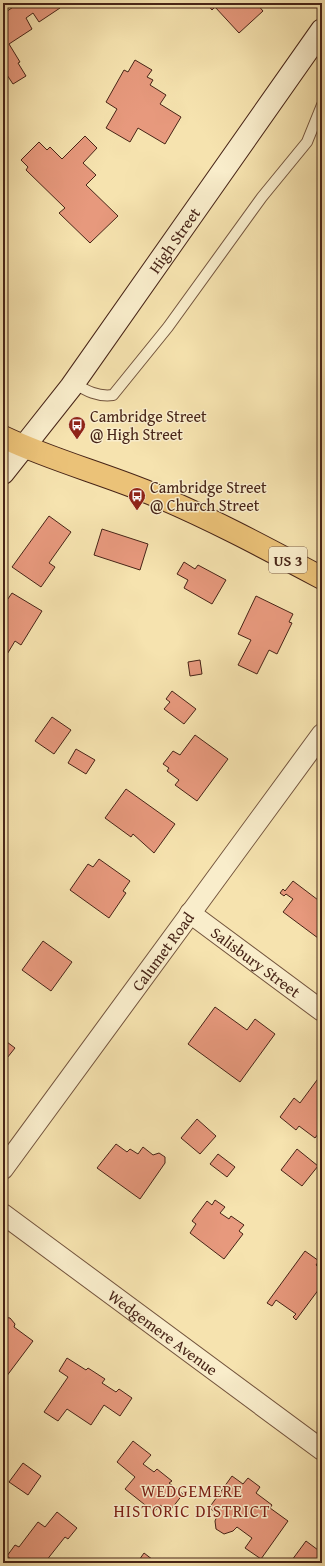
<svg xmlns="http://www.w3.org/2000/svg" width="325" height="1566" font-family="'Gentium Book Plus',serif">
<rect width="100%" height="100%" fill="#f6e3af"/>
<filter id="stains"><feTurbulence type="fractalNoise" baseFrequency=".005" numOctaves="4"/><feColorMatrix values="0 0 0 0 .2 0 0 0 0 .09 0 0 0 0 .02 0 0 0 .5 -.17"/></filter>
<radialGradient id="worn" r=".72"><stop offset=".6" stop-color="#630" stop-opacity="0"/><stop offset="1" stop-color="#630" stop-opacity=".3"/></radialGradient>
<!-- building -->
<path fill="#e7997d" stroke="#472417" d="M19 3H57L60 8 39 22 33 13 26 18 32 29 9 44 20 62 18 63 26 76 13 84 5 72 3 73V14Z
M206 3H256L263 11 239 33 215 7 212 10Z
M135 60 152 70 147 77 153 80 150 85 166 95 160 104 181 117 165 144 138 128 130 142 106 128 117 109 106 102 124 70 128 72Z
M85 136 97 148 83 163 96 175 86 185 118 216 90 243 59 213 65 208 26 170 28 167 21 160 39 142 47 150 50 147 62 159Z
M49 516 71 532 49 563 55 567 41 587 12 567Z
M102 529 148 544 140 570 94 555Z
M184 562 195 569 198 565 226 580 212 604 184 588 188 580 177 574Z
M12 593 42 611 21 645 15 641 3 661V606Z
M256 596 293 614 289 622 292 623 277 654 269 650 257 674 238 665 251 640 238 634Z
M200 660 202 674 190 676 188 662Z
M172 691 196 709 184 724 164 709 170 702 166 699Z
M52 717 71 730 54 754 35 741Z
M195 735 228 759 197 801 175 785 179 780 167 771 169 768 163 764 173 751 180 755Z
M76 749 95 760 86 774 68 763Z
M126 789 175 824 154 853 133 834 131 837 105 818Z
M322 856V864L318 861Z
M99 859 130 881 123 891 126 893 109 918 70 890 88 864 93 867Z
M293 881 322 903V941L283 912 293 899 286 894 284 896 280 893 283 889 285 891Z
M43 941 72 962 51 991 22 970Z
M215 1007 247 1030 255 1019 275 1034 240 1082 188 1044Z
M3 1039 15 1048 3 1063Z
M320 1076 322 1077V1129L315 1138 299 1126 296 1130 280 1117 294 1098 300 1103Z
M197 1119 216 1136 200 1154 181 1138Z
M116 1144 127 1152 130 1149 138 1154 143 1147 153 1155 159 1153 165 1157V1163L140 1199 97 1168Z
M297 1149 318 1166 302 1186 281 1170Z
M218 1154 235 1167 227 1177 210 1164Z
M215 1200 225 1207 220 1213 229 1219 231 1216 244 1225 239 1231 243 1234 224 1259 190 1233 196 1224 192 1221 207 1201 212 1205Z
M305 1251 319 1261 316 1265 322 1270V1275L319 1279 322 1281V1285L296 1320 293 1317 296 1314 276 1300 272 1306 267 1303Z
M3 1317 10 1318 15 1324 14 1327 33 1341 3 1381Z
M67 1358 86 1370 88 1368 105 1379 102 1383 116 1392 119 1389 132 1398 120 1416 104 1405 91 1425 67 1409 58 1421 44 1412 68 1377 59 1371Z
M133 1441 151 1455 143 1464 154 1472 157 1469 172 1481 169 1483 183 1494 169 1512 160 1505 154 1512 125 1489 135 1477 117 1462Z
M23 1463 41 1476 28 1495 9 1482Z
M232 1476 243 1484 248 1478 260 1487 256 1493 272 1505 270 1508 288 1521 261 1559 245 1548 252 1538 237 1527 233 1531 224 1534 216 1529 215 1521 218 1514 209 1508Z
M57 1512 77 1528 68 1539 65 1537 46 1561 48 1563H16L7 1556 15 1545 19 1547 38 1522 45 1527Z
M306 1541 322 1553V1563H296L292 1560Z
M144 1553 157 1563H137Z"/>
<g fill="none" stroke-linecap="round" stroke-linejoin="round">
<defs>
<path id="lane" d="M74 383C86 391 98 397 113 395L168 327 262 197 307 142 322 105"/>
<g id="street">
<path id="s1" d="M190 913 322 1011"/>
<path id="s2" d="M3 1169 322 734"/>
<path id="s3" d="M3 1214 322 1450"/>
</g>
<g id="secondary">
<path id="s4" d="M3 473 71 387 322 30"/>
</g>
<path id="highway" d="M3 437C49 459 98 472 145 491 206 516 264 547 322 578"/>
</defs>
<!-- lane casing -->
<use href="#lane" stroke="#73543d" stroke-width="12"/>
<!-- street casing -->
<use href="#street" stroke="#73543d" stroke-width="22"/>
<!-- secondary casing -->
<use href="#secondary" stroke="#472417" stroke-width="24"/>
<!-- highway casing -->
<use href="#highway" stroke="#472417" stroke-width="24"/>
<!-- lane -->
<use href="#lane" stroke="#f9edcb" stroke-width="10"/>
<!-- street -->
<use href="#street" stroke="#f9edcb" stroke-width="20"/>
<!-- secondary -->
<use href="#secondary" stroke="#f9edcb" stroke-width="22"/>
<!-- highway -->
<use href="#highway" stroke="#ebc278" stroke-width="22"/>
</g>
<!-- icons -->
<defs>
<symbol id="bus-pin" viewBox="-11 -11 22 30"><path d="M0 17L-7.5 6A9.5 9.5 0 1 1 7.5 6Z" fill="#8f2418" stroke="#f9edcb"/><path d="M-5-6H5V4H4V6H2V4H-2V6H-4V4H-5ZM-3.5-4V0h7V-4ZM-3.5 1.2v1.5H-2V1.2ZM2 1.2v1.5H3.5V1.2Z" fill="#fff"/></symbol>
</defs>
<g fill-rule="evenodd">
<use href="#bus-pin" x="67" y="415" width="20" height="27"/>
<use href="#bus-pin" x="127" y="486" width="20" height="27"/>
</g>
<g text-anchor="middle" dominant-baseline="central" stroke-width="3" stroke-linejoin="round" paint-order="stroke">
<!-- shield labels -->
<rect fill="#f9edcb" stroke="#7c604d" stroke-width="1" x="269" y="547" width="38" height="26" rx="3"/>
<g font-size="15" font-weight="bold" fill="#472417">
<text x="288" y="560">US 3</text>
</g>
<!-- street labels -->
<g font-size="16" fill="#472417" stroke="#f9edcb">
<text stroke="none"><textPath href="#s4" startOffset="289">High Street</textPath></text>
<text stroke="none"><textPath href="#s2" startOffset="270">Calumet Road</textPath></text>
<text stroke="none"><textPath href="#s1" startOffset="82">Salisbury Street</textPath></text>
<text stroke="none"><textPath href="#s3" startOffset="199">Wedgemere Avenue</textPath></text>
</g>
<!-- poi labels -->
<g font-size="16" fill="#472417" stroke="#f9edcb" text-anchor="start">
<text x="90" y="416">Cambridge Street<tspan x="90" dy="18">@ High Street</tspan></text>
<text x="150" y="487">Cambridge Street<tspan x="150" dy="18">@ Church Street</tspan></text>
</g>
<!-- neighbourhood labels -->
<g font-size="17" letter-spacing="1" fill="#7a1f14" stroke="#f9edcb">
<text x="192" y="1490">WEDGEMERE<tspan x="192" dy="20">HISTORIC DISTRICT</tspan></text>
</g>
</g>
<!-- margin -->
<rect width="325" height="1566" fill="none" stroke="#f6e3af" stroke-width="16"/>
<rect x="4" y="4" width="317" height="1558" fill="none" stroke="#472417" stroke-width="2"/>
<rect x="8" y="8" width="309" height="1550" fill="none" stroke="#472417"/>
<rect width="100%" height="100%" filter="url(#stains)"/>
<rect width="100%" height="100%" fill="url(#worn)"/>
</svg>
